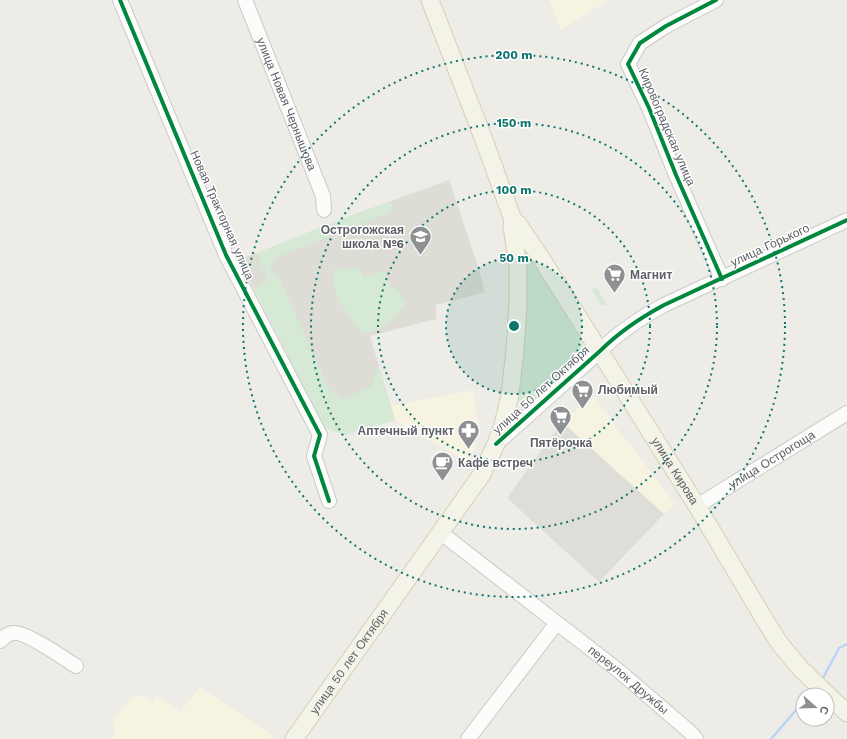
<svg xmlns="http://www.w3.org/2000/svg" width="847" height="739" font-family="'Work Sans',sans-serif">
<rect width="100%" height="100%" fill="#edece7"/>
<!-- commercial -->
<path fill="#f6f4e0" d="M549 0H609L561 30Z
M473 390 478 421 475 449 467 461 439 445 415 434 395 420 391 406Z
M595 397 616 428 630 444 675 504 664 514 562 422 575 411Z
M200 687 272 735 269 739H111L115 733 113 721 130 699 142 695 153 702 157 696 180 712Z"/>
<!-- industrial -->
<path fill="#deddd8" d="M562 422 664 514 599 582 507 498Z"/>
<!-- education -->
<path fill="#dddcd5" d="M449 180 479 269 485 292 436 305V319L370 336 395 420 345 435 323 427 282 343 239 260 339 220Z"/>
<!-- green -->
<path fill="#d5e9d5" d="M389 202 393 204 391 212 275 258 270 266 281 282 330 391 342 399 372 386 374 375 379 366 395 420 345 435 323 427 282 343 254 289 268 280 257 253 339 220Z
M523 244 585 347 582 359 529 406 518 400 526 288Z
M360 268 364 278 384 271 389 285 398 290 406 303 386 326 362 334 339 301 332 281 334 269Z
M596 287 608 306 600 304 592 290Z"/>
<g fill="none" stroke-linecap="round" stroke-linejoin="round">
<!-- stream -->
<path stroke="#bbd5f8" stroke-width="2.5" d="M822 680 839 648 847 644
M809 695 813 690
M771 739 803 702"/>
<defs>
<g id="minor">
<path d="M120 0 226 255 320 435 314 456 329 501"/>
<path id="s1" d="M245 0 323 196 324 210"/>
<path d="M716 0 666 26 640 43 628 64 649 108 676 175 722 279"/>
<path d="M496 444 600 351C619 332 640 318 664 305L847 220"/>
<path id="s2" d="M697 506 847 413"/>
<path id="s3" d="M441 533 619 671 690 732 696 739"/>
<path d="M0 641C4 637 7 634 13 633 25 631 65 659 76 666"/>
<path d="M468 739 556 624"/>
</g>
<g id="major">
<path id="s4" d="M513 220 518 224 541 258 697 506 763 617 780 644 800 668 833 700 847 713"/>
<path id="s5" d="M294 739 482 474 496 444 503 425 510 395 515 350 518 304V267L512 226 513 220 484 140 430 0"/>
</g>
</defs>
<!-- minor casing -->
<use href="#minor" stroke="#c9cac9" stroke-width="16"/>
<!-- major casing -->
<use href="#major" stroke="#d4d0b5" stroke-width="19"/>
<!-- minor -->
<use href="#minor" stroke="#fcfcfb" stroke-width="14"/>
<!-- major -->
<use href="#major" stroke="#f3f3e8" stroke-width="17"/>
<defs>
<path id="cycleway" d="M120 0 226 255 320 435 314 456 329 501
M716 0 666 26 640 43 628 64 649 108 676 175 722 279
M496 444 600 351C619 332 640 318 664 305L847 220"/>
</defs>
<!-- cycleway casing -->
<use href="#cycleway" stroke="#fff" stroke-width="6"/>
<!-- cycleway -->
<use href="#cycleway" stroke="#00873e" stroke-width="4"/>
</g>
<!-- distance rings -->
<circle cx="514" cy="326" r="68" fill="#0f766e" fill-opacity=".12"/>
<g fill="none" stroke="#0f766e" stroke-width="2" stroke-dasharray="2 4">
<circle cx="514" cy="326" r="68"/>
<circle cx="514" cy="326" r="136"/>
<circle cx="514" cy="326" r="203"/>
<circle cx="514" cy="326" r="271"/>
</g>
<!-- icons -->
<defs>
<symbol id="school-pin" viewBox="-11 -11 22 30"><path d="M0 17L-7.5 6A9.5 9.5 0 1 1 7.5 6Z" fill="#8f9092" stroke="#fff"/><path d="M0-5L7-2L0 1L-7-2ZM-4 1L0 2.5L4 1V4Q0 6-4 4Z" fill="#fff"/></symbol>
<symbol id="supermarket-pin" viewBox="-11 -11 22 30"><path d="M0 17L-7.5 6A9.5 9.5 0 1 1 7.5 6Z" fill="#8f9092" stroke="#fff"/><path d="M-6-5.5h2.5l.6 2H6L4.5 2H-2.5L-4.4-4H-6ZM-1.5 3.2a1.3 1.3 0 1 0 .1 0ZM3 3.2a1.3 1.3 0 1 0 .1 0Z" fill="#fff"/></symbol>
<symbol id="pharmacy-pin" viewBox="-11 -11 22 30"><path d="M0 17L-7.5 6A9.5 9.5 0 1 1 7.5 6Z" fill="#8f9092" stroke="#fff"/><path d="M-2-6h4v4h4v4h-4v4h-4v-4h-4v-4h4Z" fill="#fff"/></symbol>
<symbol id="cafe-pin" viewBox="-11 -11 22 30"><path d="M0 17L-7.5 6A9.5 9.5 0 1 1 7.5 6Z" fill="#8f9092" stroke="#fff"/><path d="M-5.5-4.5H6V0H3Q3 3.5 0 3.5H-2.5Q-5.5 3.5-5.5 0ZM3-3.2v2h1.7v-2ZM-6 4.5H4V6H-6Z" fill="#fff"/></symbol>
</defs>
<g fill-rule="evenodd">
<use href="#school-pin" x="408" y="224" width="25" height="34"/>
<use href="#supermarket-pin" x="602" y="262" width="25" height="34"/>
<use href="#supermarket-pin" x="570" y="378" width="25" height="34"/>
<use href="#supermarket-pin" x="548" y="404" width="25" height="34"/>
<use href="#pharmacy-pin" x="456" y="418" width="25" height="34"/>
<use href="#cafe-pin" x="430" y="450" width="25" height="34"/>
</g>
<g text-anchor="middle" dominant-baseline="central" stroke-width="3" stroke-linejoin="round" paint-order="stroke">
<!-- street labels -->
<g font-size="12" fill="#5c5f65" stroke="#fff">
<text stroke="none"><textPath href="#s1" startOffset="112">улица Новая Чернышова</textPath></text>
<text transform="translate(667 127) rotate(67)">Кировоградская улица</text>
<text transform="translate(222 215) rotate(66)">Новая Тракторная улица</text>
<text transform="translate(770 245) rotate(-25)">улица Горького</text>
<text transform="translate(541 390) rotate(-42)">улица 50 лет Октября</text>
<text stroke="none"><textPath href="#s2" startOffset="88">улица Острогоща</textPath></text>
<text stroke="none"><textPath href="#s4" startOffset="299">улица Кирова</textPath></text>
<text stroke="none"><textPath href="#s5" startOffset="95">улица 50 лет Октября</textPath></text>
<text stroke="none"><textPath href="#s3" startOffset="238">переулок Дружбы</textPath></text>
</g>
<!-- poi labels -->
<g font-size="12" font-weight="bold" fill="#5c5f65" stroke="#fff" text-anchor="start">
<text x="404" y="230" text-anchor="end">Острогожская<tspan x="404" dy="14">школа №6</tspan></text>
<text x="630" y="275">Магнит</text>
<text x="598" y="390">Любимый</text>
<text x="454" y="431" text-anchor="end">Аптечный пункт</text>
<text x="561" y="443" text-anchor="middle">Пятёрочка</text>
<text x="458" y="463">Кафе встреч</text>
</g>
</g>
<circle cx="514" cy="326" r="6" fill="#0f766e" stroke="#fff" stroke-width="2"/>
<g font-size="12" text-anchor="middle" font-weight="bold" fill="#0f766e" stroke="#fff" stroke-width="3" stroke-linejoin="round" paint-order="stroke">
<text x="514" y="59">200 m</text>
<text x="514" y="127">150 m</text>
<text x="514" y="194">100 m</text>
<text x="514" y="262">50 m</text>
</g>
<!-- north arrow -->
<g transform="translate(815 707) rotate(110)"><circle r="19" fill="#ffffff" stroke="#bebfc1"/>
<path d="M0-3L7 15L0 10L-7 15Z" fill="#8f9092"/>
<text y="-6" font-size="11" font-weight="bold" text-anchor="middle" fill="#5c5f65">С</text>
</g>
</svg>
